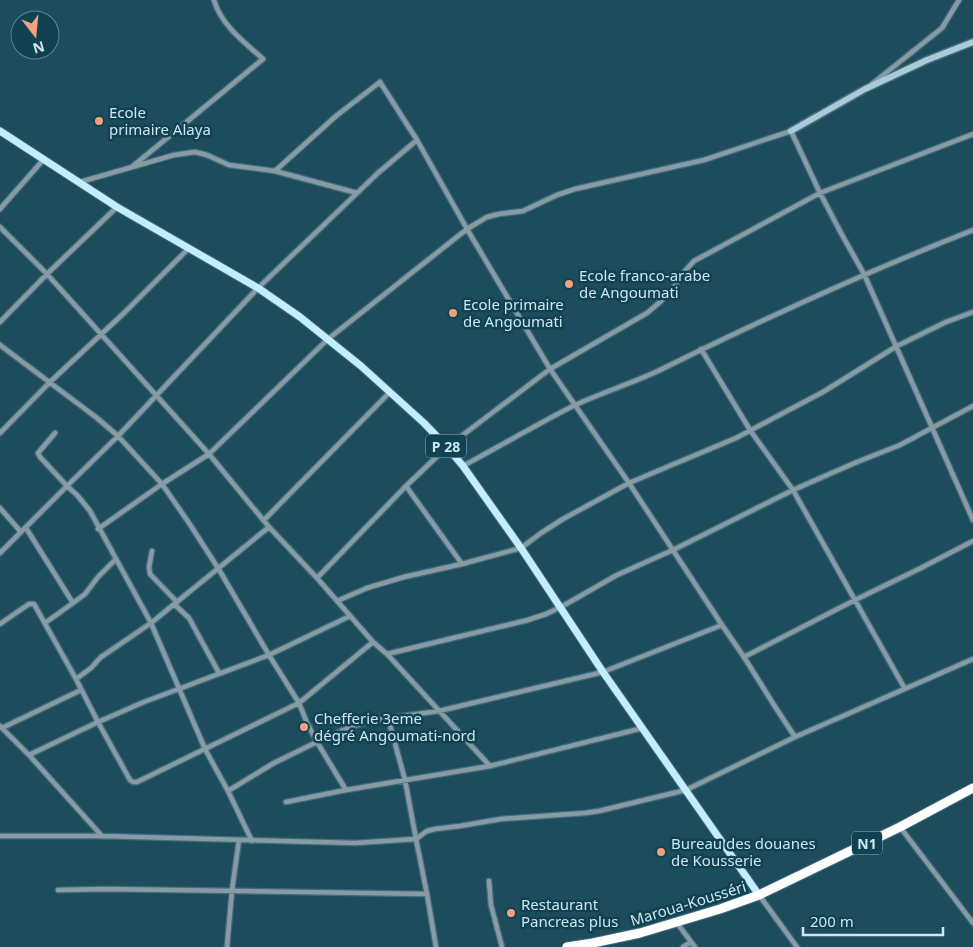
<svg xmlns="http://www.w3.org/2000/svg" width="973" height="947" font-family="'Noto Sans',sans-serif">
<rect width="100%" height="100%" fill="#1d4d5d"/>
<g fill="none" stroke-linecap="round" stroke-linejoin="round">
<defs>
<path id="street" d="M872 84 942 28 959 0
M133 166 263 59C244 42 221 25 214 0
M275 171 336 116 380 82 417 140
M80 182 174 155 195 152 207 155 229 165 275 171 357 193
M0 209 44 159
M0 227 47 274 209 454 269 527 317 578 373 642 387 654 490 766
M0 322 47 274 117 207
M0 345 97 418 118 436 162 484 189 523 218 568 269 655 299 703 307 723 317 742 346 790 490 766 643 728
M701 349 750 430 793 490 905 689
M0 433 50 382 124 313 189 248
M463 466C500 446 536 425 573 406 601 393 630 384 658 371 761 320 866 272 973 230
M406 486 462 564
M0 508 21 532
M264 520 390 392
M269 527 151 623 110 651 101 657 91 668 76 679 98 722 130 780 133 782H137L299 703 373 642
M26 528 73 603 85 594 98 577 115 560
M98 529 162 484 209 454 328 339 467 229 487 217 499 214 523 211 557 195 575 189 704 160 791 131 820 193 841 233 864 274 973 520
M152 551 149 567 150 574 177 602
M0 553 67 486 40 457 38 453 55 433
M317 578 406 486 447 447 550 369 647 313 660 302 674 287 683 273 694 261 820 193 973 134
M337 601 367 588 404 577 462 564 521 548 541 533 563 519 629 483 736 438 823 392 897 346 946 322 973 312
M174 604 189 618 219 673
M45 623 73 603
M0 624 29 604H34L76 679
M722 625 603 672 439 711 388 718 352 726 317 742 274 763 228 791 205 749 151 623 90 511 77 495 67 486 118 436 258 288 378 173 417 140 467 229 550 369 629 483 722 625 744 657 774 705 795 737
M387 654 528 620 546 614 561 607 617 575 673 550 793 490 857 462 900 445 973 406
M744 657 855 600 919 569 973 541
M388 718 405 780 416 839 427 894 436 947
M0 726 29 755 102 836
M2 728 81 690
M29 755 98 722 144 702 269 655 350 616
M228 791 252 841
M286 802 346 790
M900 827 973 923
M0 836H102L355 843 416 839 427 831 435 829 460 826 501 819 585 813 599 811 686 790 795 737 973 659
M489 881 491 905 502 947
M58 890 105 889 427 894
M759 895 797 947
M677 923 695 947
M227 947 232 890 239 840
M683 947 691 942"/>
<path id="secondary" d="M791 131 865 89 927 60 973 42"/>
<path id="primary" d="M0 131 117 207 258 288 300 317 361 366 424 423 447 447 463 466 521 548 603 672 759 895"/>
<path id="highway" d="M567 947 593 943 640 933 720 909 759 895 900 827 973 788"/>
</defs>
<!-- street casing -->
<use href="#street" stroke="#406b7a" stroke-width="7"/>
<!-- secondary casing -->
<use href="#secondary" stroke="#406b7a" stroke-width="9"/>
<!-- primary casing -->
<use href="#primary" stroke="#406b7a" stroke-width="9"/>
<!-- highway casing -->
<use href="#highway" stroke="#406b7a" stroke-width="11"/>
<!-- street -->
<use href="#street" stroke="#869ba3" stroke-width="4.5"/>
<!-- secondary -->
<use href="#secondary" stroke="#a9cad6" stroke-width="6"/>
<!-- primary -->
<use href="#primary" stroke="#c4eefe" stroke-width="7"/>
<!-- highway -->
<use href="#highway" stroke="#fff" stroke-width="9"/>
</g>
<!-- markers -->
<g fill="#f2a07f" stroke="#104251" stroke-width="2">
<circle cx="99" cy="121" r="5"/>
<circle cx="569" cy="284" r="5"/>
<circle cx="453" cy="313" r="5"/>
<circle cx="304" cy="727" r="5"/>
<circle cx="661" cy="852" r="5"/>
<circle cx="511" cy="913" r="5"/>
</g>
<g text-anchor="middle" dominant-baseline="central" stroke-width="5" stroke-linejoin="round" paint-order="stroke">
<!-- shield labels -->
<g fill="#104251" stroke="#94b4bf" stroke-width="1">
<rect x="426" y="434.5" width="40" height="23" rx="4"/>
<rect x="852" y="831.5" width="30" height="23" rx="4"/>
</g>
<g font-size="14" font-weight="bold" fill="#cde5ee">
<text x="446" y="446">P 28</text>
<text x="867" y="843">N1</text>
</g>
<!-- poi labels -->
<g font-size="15" fill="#cde5ee" stroke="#104251" text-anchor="start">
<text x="109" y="112">Ecole<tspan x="109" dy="17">primaire Alaya</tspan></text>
<text x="579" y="275">Ecole franco-arabe<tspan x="579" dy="17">de Angoumati</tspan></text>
<text x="463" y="304">Ecole primaire<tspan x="463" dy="17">de Angoumati</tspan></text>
<text x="314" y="718">Chefferie 3eme<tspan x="314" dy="17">dégré Angoumati-nord</tspan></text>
<text x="671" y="843">Bureau des douanes<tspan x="671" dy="17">de Kousserie</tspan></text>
<text x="521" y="904">Restaurant<tspan x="521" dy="17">Pancreas plus</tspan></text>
</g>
<!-- street labels -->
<g font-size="15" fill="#cde5ee" stroke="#104251">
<text transform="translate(688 903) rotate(-17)">Maroua-Kousséri</text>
</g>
</g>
<!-- north arrow -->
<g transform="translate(35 35) rotate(164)"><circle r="24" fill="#104251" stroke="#5c8390"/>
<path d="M0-4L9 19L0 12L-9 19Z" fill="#f2a07f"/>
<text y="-8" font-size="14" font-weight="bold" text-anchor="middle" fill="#cde5ee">N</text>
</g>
<!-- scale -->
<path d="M803 927v8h140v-8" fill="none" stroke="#cde5ee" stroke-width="2.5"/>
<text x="810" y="927" font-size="15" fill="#cde5ee" stroke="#104251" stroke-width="4" paint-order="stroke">200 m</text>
</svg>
